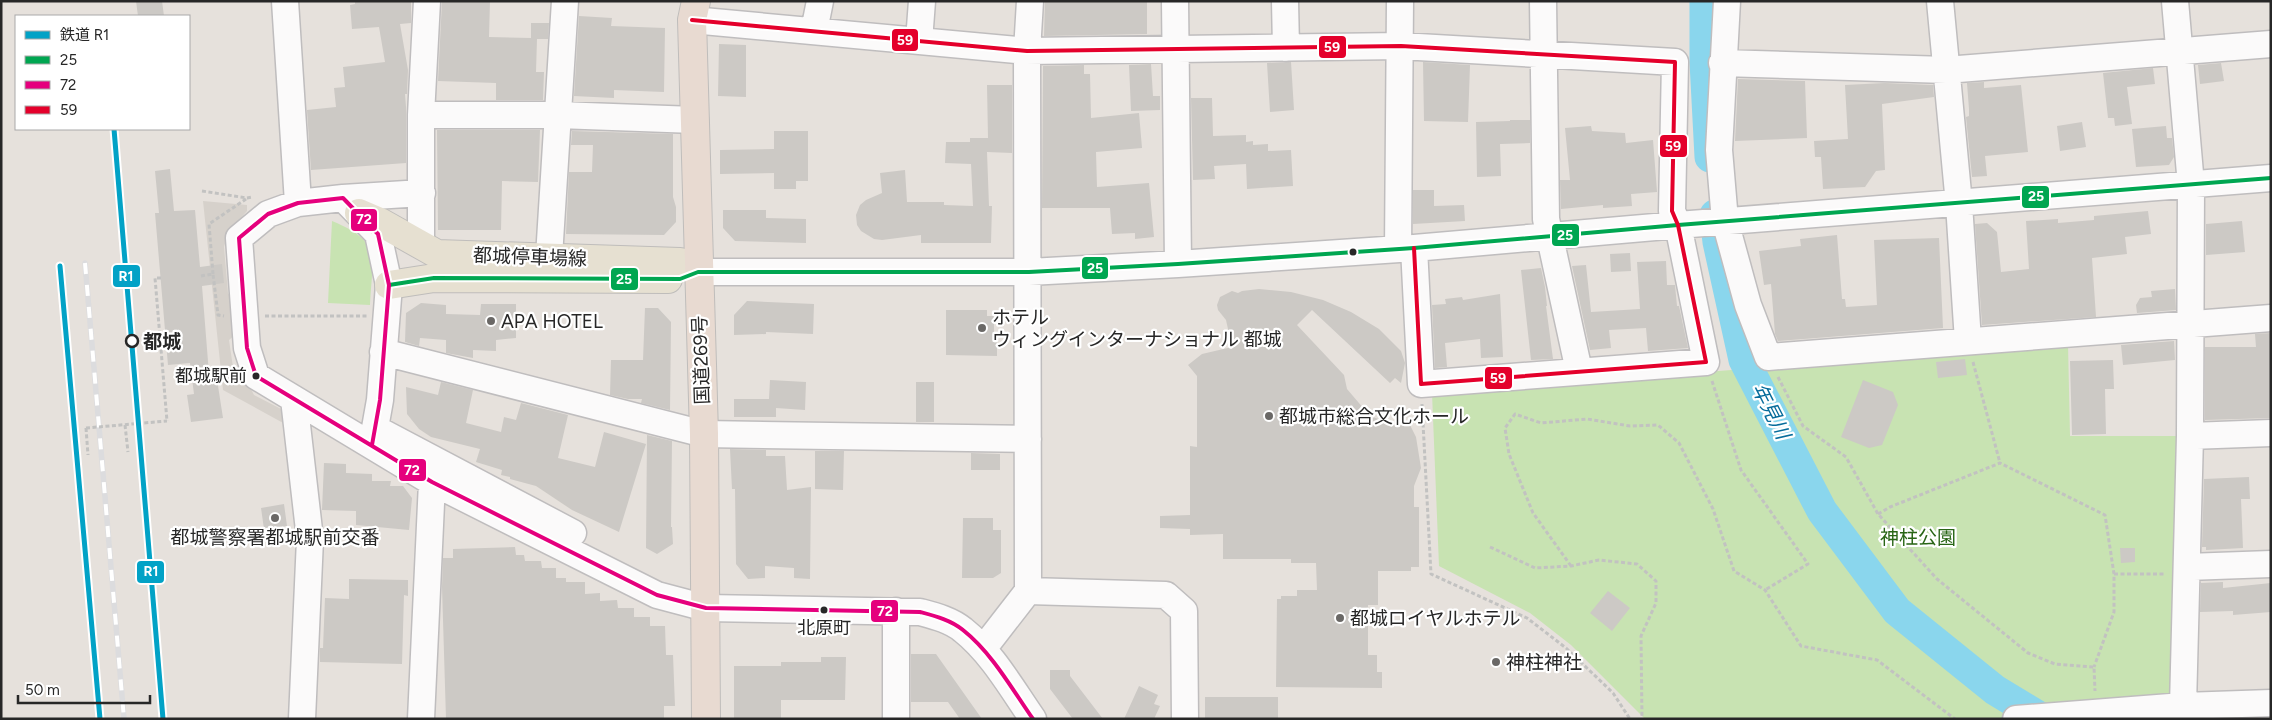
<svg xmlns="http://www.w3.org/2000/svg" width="2272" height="720" font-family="Figtree,'Noto Sans JP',sans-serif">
<rect width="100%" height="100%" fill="#e6e1dc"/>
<!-- green -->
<path fill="#c8e3b2" d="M332 221C383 242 372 257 370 305L328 303Z
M2068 344 2070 436H2181L2172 719H1645L1571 645 1530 613 1439 566 1432 393Z"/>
<!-- plaza -->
<path fill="#d6d1cb" d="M203 201 247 205V211L228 232 224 247 228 293 233 300 236 334 229 340 234 374 247 381 254 395 283 410 285 424 223 390Z"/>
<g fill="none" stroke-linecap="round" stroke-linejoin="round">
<!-- river -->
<path stroke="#8ad6ed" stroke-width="31" d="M1705 1V62L1710 157
M1715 215 1718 242 1744 360 1822 511 1897 611 1995 690 2043 719"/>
</g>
<!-- building -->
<path fill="#ccc9c5" d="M136 1H162L164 16H138Z
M355 1H411V23L400 24 408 70 407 94H405L406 107V163L311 170 307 110 336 107 334 88 345 87 343 67 385 62 379 27 352 29 350 5 355 4Z
M442 1H490L489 37 531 38V23H549L548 39H537L536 72H544L543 100H496V83L438 81Z
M1045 1H1147V34L1044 36Z
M579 16 612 18 611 26 665 28 664 92 614 90V98L574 96Z
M719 44 746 45V97L718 96Z
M1291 62 1294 110 1270 112 1267 63Z
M1423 62 1470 65 1468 122 1424 121Z
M2221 63 2224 81 2200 84 2198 65Z
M1151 64 1153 96H1160V110L1131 111 1129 65Z
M1084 65V74H1090L1091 118 1139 113 1142 148 1096 152 1097 187 1149 183 1154 237 1135 239V233L1112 234 1110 208H1042L1043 66Z
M2153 68 2155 84 2127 87 2132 124 2115 126 2114 118H2108L2103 73Z
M1738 79 1805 81 1807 138 1735 141Z
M1984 82V88L2021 85 2028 152 1985 156 1987 176 1972 177 1966 117 1969 116V109L1967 83Z
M1885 83 1933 85 1934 97 1882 104 1885 170 1876 171 1865 187 1823 189 1821 157H1815L1814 141 1848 139 1845 85Z
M987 85H1012V153L987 152 989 206H992L991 243H921V235L882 240 874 239 861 231 857 225 856 215 860 205 866 200 882 193 880 173 905 170 907 202H944V205L973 206 971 164 945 163 946 142H970V138H988Z
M1191 98H1212L1213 136 1246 135V142L1253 141V145L1268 144V151L1291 150 1293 186 1247 189 1246 164 1214 166 1215 179 1193 180Z
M1510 120H1530V143L1500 144 1501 176 1477 177 1476 122 1510 121Z
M2082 122 2086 147 2060 151 2057 126Z
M1591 126 1592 131 1625 133 1626 143 1653 140 1657 192 1631 194 1632 206 1603 208V205L1561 209 1560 180H1570L1565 128Z
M2166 126 2167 138H2172L2174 157 2169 165 2136 167 2132 129Z
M437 130H540L538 182 502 181 501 230H438Z
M572 131 673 134V197L676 207V222L664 235 566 234 569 172H592L593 145H571Z
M774 131H808V181H796V189H774V173L720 174V150L774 149Z
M170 169 174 211 195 210 200 267 222 264 224 283 202 286 209 374 216 373 223 418 191 422 187 395 194 394 190 363 168 365 155 213H159L155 171Z
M1413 190H1434V206L1464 205 1465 221 1413 224Z
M723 210H766V218L806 219V243L735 241 723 228Z
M2148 211 2151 234 2125 237 2127 254 2092 258 2096 317 1982 325 1975 224 1987 223 1997 232 2001 272 2029 269 2026 221 2058 219V223L2094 220V216Z
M2242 221 2245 252 2206 255V224Z
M1837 235 1842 299H1845L1846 307 1877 305 1874 240 1939 238 1943 328 1778 341 1775 334 1771 284 1764 285 1759 251 1801 246 1800 239Z
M1630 253 1631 271 1611 272 1610 254Z
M1666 261 1667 285H1675L1677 306H1679L1688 348 1648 351 1646 328 1609 330 1611 348 1590 350 1572 266 1586 265 1591 312 1640 309 1637 262Z
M1541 268 1545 287 1547 306H1546L1553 359 1531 360 1521 270Z
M1259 289 1291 292 1323 300 1351 312 1379 329 1401 351 1405 363 1401 383 1395 378 1390 383 1312 310 1297 325 1344 375 1347 389 1370 416 1395 425H1410L1416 437 1421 468 1414 486V507H1419V567H1411V571H1378V605H1368V655H1377V672H1382V688L1276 687 1277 599H1281V596H1297V590H1317L1316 563H1291V559H1223V534L1190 535V529L1160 528V516L1190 515V446L1197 447V376L1188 365 1202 354 1232 347 1226 320 1218 310 1217 305 1220 297 1232 291 1238 293 1242 291Z
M2175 289 2176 310 2137 313 2136 305 2140 298 2152 297 2151 291Z
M1500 294 1503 357 1481 358 1480 339 1445 343 1447 367 1435 368 1432 305 1446 304 1445 299 1462 297 1463 300Z
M747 301 814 304 813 334 766 332V334L734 335V315Z
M421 303 446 305V314L480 315 481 304H516V338L496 340V351L473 350V358L446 353V340L420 338 419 346 405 342 406 313Z
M645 308H658L671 322 670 410 641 403 642 399H628L610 395 611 360H643Z
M946 310H987V316H994V336H997V356L946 355Z
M2271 333V418L2205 420V347H2256L2255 334Z
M2174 341 2175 360 2123 365 2121 345Z
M1965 359 1967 375 1938 378 1936 362Z
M2113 360 2114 389H2105L2106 434 2072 435 2070 361Z
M770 380 806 382 805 410 776 408V417H734V399H769Z
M1863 380 1893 392 1898 405 1882 445 1869 448 1841 437Z
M441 382 473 390 466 423 501 432 504 417 516 420 521 403 568 415 558 458 595 467 604 432 646 444 619 532 572 510 536 486 510 479V477L501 475 502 470 476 462 480 449 431 437 419 429 407 414 406 387 438 395Z
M916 382H934V422H916Z
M647 435 672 441 671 527H672L673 544 657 554 646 548Z
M730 449 766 450V456H785L787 490 811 487 810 579 794 578V568L765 566V578L748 579 736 564 735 489H732Z
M815 451H844L843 490 815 489Z
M971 453 1000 454V470H971Z
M324 463 346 464V473L372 474V481H391L390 486H403L412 498 409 530 356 525V511L322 510Z
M2249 477 2250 499H2241L2243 548 2206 550V547H2202L2204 479Z
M284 504 287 526 264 529 261 508Z
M963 518H993V530H1001V573L993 578H962Z
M515 547 516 555H524L525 561H541L542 568H556V578H566V582H585V594L600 593V601L617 600 618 608H634V617H650V626H665L666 655H673L675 706H664V719H446L442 587 443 558H453V549Z
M2120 548H2135V562L2121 563Z
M349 579 408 580V596L404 595 402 664 320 662V648H323L325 598 349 599Z
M2223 582V588L2271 583V612L2233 615V611L2200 612 2201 583Z
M1608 591 1630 608 1612 631 1590 613Z
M911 654H936L982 719H960L948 702H911Z
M821 657H846L845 700H781V719H734V666H781V662H821Z
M1050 670H1070V676L1103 719H1073L1050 689Z
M1139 686 1158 695 1154 704 1160 706 1154 719H1124Z
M1205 697H1278V719H1205Z"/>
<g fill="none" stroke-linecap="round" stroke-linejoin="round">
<defs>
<path id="minor" d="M285 1 298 203
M1175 1 1178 264
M1285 1 1286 48
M1543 1 1546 219 1579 371
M1727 1 1719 150 1725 221 1748 305 1768 357 2271 318
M1940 1 1959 204 1968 341
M2175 1 2191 185 2190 436 2183 706
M692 20 1027 51 1401 46 1675 62 1672 211 1678 225 1706 362 1421 384 1414 248
M814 31 820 1
M919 41 922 1
M1722 63 1946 70 2271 44
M421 115H558L695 120
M343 198 422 193
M421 245V115L427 1
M1398 249 1400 1
M549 257 565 1
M698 272H1029L1178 264 1414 248 1678 225 2271 178
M383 352 704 434 1028 439
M294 399 310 539 302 719
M380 431 573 533
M2190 436 2271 433
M372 445 380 400 389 285 378 234 343 198 298 203 268 214 239 238 247 348 256 376 432 482 657 595 706 608 920 612C935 616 951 620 963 630 992 653 1012 689 1033 719
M2187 567 2271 564
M1028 591 1166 595 1184 611 1185 719
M896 611V719
M983 649 1028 591 1027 51 1030 1
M421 719 432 482
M2016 719 2183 706 2271 703"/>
<path id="major" d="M359 213 380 222 437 254 680 262 698 272
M389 285 434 278 668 279"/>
<path id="highway" d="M696 1 692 20 704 434 706 719"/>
</defs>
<!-- minor casing -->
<use href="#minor" stroke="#bfbdbe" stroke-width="29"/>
<!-- major casing -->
<use href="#major" stroke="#bfbdbb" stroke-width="30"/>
<!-- highway casing -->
<use href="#highway" stroke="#bfbdbb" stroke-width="30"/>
<!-- path -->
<path stroke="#c2c2c1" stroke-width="3" stroke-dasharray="4 2.5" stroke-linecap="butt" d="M202 191 247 198 253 197
M213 274 209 224 246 199
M201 276 213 274 218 315 224 316
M161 278H155L167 421
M265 316H367
M1973 362 2000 463
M1778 377 1803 426 1846 457 1878 514 1937 579 2028 653 2055 664 2094 667 2095 691
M1712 381 1741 470 1808 564 1765 590
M1422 404 1431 574 1527 618 1566 648 1613 693 1630 719
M125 425 128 452
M86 428 88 455
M1878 514 1890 507 2000 463 2105 515 2114 574V612L2094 667
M1490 547 1535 568 1571 566 1599 560 1637 564 1656 581V603L1641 636 1642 719
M1571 566 1533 513 1509 454 1505 428 1515 414 1541 423 1587 419 1630 426 1658 425 1679 443 1713 509 1734 571 1765 590 1801 646 1877 660 1955 719
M2114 574H2166"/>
<!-- minor -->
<use href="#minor" stroke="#fbfafa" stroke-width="26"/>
<!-- major -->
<use href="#major" stroke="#e6e0d1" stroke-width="28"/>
<!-- highway -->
<use href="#highway" stroke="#e8dad1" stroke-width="28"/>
<defs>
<path id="rail" d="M85 263 124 719
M60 266 100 719"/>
</defs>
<!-- rail casing -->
<use href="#rail" stroke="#dcdcde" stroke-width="5.5"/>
<!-- rail -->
<use href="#rail" stroke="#fff" stroke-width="4" stroke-dasharray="11" stroke-linecap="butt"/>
<!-- path-bridge -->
<path stroke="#c2c2c1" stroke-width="3" stroke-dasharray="4 2.5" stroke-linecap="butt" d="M86 428 167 421"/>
<defs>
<path id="bus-1" d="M389 285 434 278 680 279 698 272H1029L1178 264 1414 248 1678 225 2271 178"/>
<path id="bus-2" d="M372 445 380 400 389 285 378 234 343 198 298 203 268 214 239 238 247 348 256 376 432 482 657 595 706 608 920 612C935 616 951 620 963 630 992 653 1012 689 1033 719"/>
<path id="bus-3" d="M692 20 1027 51 1401 46 1675 62 1672 211 1678 225 1706 362 1421 384 1414 248"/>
</defs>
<!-- bus-1 casing -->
<use href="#bus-1" stroke="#fff" stroke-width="8"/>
<!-- bus-2 casing -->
<use href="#bus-2" stroke="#fff" stroke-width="8"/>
<!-- bus-3 casing -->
<use href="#bus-3" stroke="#fff" stroke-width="8"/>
<!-- bus-1 -->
<use href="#bus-1" stroke="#00a651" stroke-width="4"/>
<!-- bus-2 -->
<use href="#bus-2" stroke="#e5007d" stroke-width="4"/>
<!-- bus-3 -->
<use href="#bus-3" stroke="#e4002b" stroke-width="4"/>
<defs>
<path id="rail-1" d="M114 129 163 719
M60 266 100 719"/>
</defs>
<!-- rail-1 casing -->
<use href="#rail-1" stroke="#fff" stroke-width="9"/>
<!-- rail-1 -->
<use href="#rail-1" stroke="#02a2c6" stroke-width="5"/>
</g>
<!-- markers -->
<g fill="#272727" stroke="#fff" stroke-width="2">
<circle cx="1353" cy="252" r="4.5"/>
<circle cx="256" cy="376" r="4.5"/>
<circle cx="824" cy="610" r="4.5"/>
</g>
<g fill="#6a6866" stroke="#fff" stroke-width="2">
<circle cx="491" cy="321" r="5"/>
<circle cx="982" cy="328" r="5"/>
<circle cx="1269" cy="416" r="5"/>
<circle cx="275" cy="518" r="5"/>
<circle cx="1340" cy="618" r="5"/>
<circle cx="1496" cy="662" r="5"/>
</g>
<circle fill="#fff" stroke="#272727" stroke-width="2.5" cx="132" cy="341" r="6"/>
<g text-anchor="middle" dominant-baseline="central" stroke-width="4.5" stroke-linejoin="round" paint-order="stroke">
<!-- bus labels -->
<g font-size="18" fill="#272727" stroke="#fff" text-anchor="end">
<text x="247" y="376">都城駅前</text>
<text x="824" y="628" text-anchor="middle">北原町</text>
</g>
<!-- street labels -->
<g font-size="19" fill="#272727" stroke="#fff">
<text transform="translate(530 257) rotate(2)">都城停車場線</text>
<text transform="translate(701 360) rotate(-92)">国道269号</text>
</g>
<!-- poi labels -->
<g font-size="19" fill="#272727" stroke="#fff" text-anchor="start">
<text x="992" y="317">ホテル<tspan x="992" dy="22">ウィングインターナショナル 都城</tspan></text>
<text x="501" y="321">APA HOTEL</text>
<text x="1279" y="416">都城市総合文化ホール</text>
<text x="275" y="537" text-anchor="middle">都城警察署都城駅前交番</text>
<text x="1350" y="618">都城ロイヤルホテル</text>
<text x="1506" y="662">神柱神社</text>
</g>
<!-- stop labels -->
<g font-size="19" font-weight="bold" fill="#272727" stroke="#fff" text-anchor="start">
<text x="143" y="341">都城</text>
</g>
<!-- park labels -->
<g font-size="19" fill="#286515" stroke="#fff">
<text x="1918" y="537">神柱公園</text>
</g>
<!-- water labels -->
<g font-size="20" font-style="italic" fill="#066c9b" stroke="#fff">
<text transform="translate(1771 411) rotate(63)">年見川</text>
</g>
</g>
<g stroke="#fff" stroke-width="2">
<rect x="891" y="28" width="28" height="24" rx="5" fill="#e4002b"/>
<rect x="1318" y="35" width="29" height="24" rx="5" fill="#e4002b"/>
<rect x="1659" y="134" width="29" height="24" rx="5" fill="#e4002b"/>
<rect x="2021" y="185" width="29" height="24" rx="5" fill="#00a651"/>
<rect x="350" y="208" width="28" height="24" rx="5" fill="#e5007d"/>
<rect x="1551" y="223" width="29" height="24" rx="5" fill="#00a651"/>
<rect x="1081" y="256" width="28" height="24" rx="5" fill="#00a651"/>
<rect x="112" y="264" width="29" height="24" rx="5" fill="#02a2c6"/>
<rect x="610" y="267" width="29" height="24" rx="5" fill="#00a651"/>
<rect x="1484" y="366" width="29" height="24" rx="5" fill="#e4002b"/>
<rect x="398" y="458" width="29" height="24" rx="5" fill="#e5007d"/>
<rect x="136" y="560" width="29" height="24" rx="5" fill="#02a2c6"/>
<rect x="870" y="599" width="29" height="24" rx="5" fill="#e5007d"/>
</g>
<g font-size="14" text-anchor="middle" font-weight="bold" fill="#fff">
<text x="905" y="45">59</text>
<text x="1332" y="52">59</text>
<text x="1673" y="151">59</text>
<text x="2036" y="201">25</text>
<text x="364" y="224">72</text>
<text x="1565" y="240">25</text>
<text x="1095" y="273">25</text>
<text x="126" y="281">R1</text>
<text x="624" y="284">25</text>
<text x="1498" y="383">59</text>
<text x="412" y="475">72</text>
<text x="151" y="576">R1</text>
<text x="885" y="616">72</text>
</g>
<!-- border -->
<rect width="2272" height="720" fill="none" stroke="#272727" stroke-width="5"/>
<!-- legend -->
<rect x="15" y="15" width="175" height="115" fill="#ffffff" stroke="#a9a9a9"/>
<rect x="25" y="31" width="25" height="8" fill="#02a2c6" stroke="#a9a9a9"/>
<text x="60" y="40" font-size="15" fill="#272727">鉄道 R1</text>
<rect x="25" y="56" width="25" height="8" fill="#00a651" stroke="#a9a9a9"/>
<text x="60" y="65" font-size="15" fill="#272727">25</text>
<rect x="25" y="81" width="25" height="8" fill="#e5007d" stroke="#a9a9a9"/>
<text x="60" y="90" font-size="15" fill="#272727">72</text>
<rect x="25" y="106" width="25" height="8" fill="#e4002b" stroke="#a9a9a9"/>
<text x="60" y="115" font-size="15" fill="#272727">59</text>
<!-- scale -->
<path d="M18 695v8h132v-8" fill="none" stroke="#272727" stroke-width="2.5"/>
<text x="25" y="695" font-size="15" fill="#272727" stroke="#ffffff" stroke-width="4" paint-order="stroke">50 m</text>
</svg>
